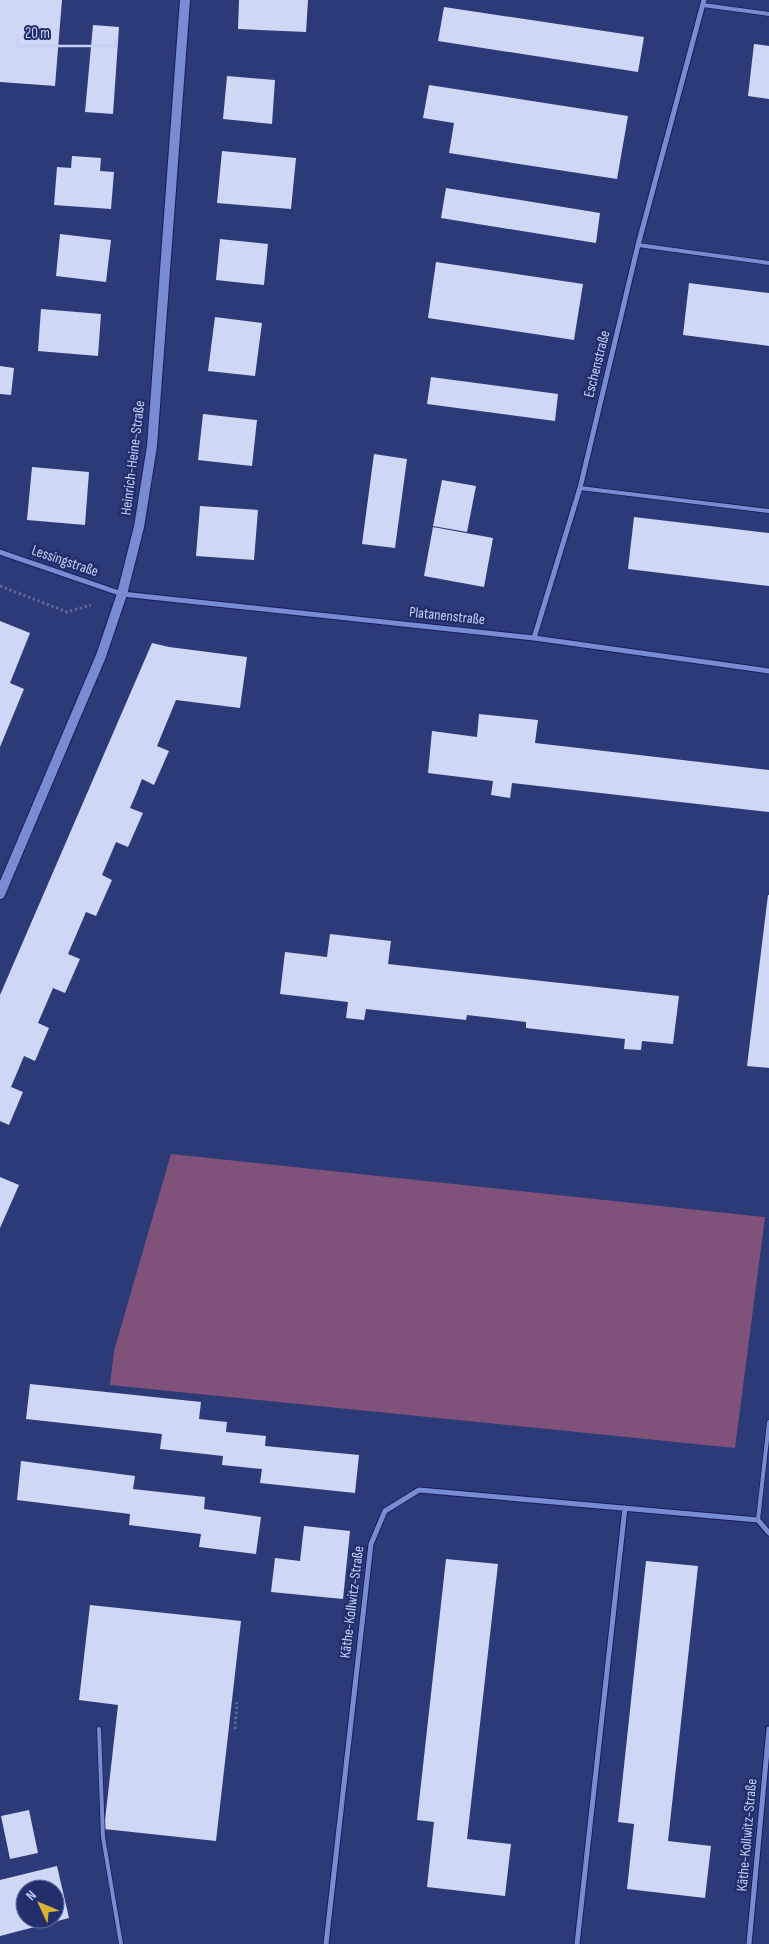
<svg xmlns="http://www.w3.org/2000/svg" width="769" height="1944" font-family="'Sofia Sans Condensed',sans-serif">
<rect width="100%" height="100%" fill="#2d3a78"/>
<!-- green -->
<path fill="#80527a" d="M171 1154 765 1217 735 1448 110 1385 114 1351Z"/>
<!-- building -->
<path fill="#ced8f6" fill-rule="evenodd" d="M0 0H62L55 86 0 82Z
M239 0H308L306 32 238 29Z
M444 7 644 37 638 72 438 41Z
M93 25 119 27 113 114 85 112Z
M754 44 769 46V99L748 96Z
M227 76 275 80 272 124 223 119Z
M429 85 628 116 617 179 449 153 454 123 423 118Z
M222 151 296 158 291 209 217 203Z
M72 156 101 158 100 171 114 172 111 209 54 205 57 167 71 168Z
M446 188 600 213 596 243 441 218Z
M60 234 111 240 106 282 56 276Z
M220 239 268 244 264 285 216 280Z
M436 262 583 284 574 340 428 318Z
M689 283 769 293V346L683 335Z
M41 309 101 314 98 356 38 351Z
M215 317 262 323 255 376 208 371Z
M0 366 14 368 11 395 0 394Z
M431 377 558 394 555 421 427 404Z
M203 414 257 420 252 466 198 460Z
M374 454 407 459 395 548 362 544Z
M32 467 89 472 85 525 27 520Z
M442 480 476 486 467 532 433 526Z
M200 506 258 510 254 560 196 556Z
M634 517 769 533V586L628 569Z
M433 527 493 538 484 587 424 576Z
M0 621 30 633 10 683 24 689 0 747Z
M152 643 169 647 247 657 240 708 176 700 157 746 169 751 154 785 142 779 136 794 130 808 143 813 128 847 116 842 102 875 112 880 96 916 86 912 68 954 80 959 65 993 53 988 38 1023 49 1028 35 1061 24 1056 11 1087 23 1092 9 1125 0 1121V995Z
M479 714 538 720 535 743 769 770V812L512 783 510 798 491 795 493 781 428 773 432 731 477 737Z
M768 895H769V1068L747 1066Z
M330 934 391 941 388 964 679 996 673 1044 642 1041 641 1050 624 1049 625 1039 526 1028V1022L467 1015 466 1020 366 1009 364 1020 346 1018 348 1002 280 994 285 952 327 957Z
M0 1177 19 1185 0 1228Z
M30 1384 201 1402 199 1419 227 1422 226 1432 266 1436 265 1446 359 1455 355 1493 260 1483 262 1469 222 1465 223 1456 160 1449 162 1434 26 1419Z
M21 1461 135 1476 133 1489 205 1497 204 1509 261 1517 256 1554 199 1547 201 1534 129 1525 130 1514 17 1500Z
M304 1526 350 1531 343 1599 271 1592 275 1558 300 1561Z
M446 1559 498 1564 467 1839 511 1844 505 1896 427 1887 434 1822 417 1820Z
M646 1561 698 1566 668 1841 711 1846 705 1898 627 1889 634 1824 618 1822Z
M90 1605 241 1621 216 1841 104 1829 118 1705 79 1700Z
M29 1810 38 1853 10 1859 1 1816Z
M57 1866 69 1918 0 1936V1880ZM25 1889H55V1919H25Z"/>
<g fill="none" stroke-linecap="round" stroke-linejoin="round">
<defs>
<path id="lane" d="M703 5 769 14
M638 245 769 263
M580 488 769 511
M758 1520 769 1422
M99 1729 103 1837 121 1944"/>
<path id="street" d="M0 552 122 594 534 638 769 671
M534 638 580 488 638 245 704 0
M326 1944 371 1544 385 1511 419 1490 758 1520 769 1533
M577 1944 625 1508
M749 1944 769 1729"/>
<path id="secondary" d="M0 894 101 656 122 594 139 527 152 446 185 0"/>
</defs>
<!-- lane casing -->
<use href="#lane" stroke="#161e5a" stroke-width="5.5"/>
<!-- street casing -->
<use href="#street" stroke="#161e5a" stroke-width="7"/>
<!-- secondary casing -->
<use href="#secondary" stroke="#161e5a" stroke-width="12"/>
<!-- path -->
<path stroke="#5b679e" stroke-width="3" stroke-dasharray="2.5 2.5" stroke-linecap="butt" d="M0 586 67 612 91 605
M235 1729 237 1702"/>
<!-- lane -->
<use href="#lane" stroke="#798cd1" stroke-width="4"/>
<!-- street -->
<use href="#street" stroke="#798cd1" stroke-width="5"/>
<!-- secondary -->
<use href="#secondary" stroke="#798cd1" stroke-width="10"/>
</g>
<g text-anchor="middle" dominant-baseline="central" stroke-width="5" stroke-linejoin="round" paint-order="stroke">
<!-- street labels -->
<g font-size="15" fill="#c4d0f5" stroke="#232f6c">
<text transform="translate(597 364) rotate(-76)">Eschenstraße</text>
<text transform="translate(133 458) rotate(-83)">Heinrich-Heine-Straße</text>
<text transform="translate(65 561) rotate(19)">Lessingstraße</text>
<text transform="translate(447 616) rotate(6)">Platanenstraße</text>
<text transform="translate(352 1602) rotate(-83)">Käthe-Kollwitz-Straße</text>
<text transform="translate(747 1835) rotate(-85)">Käthe-Kollwitz-Straße</text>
</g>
</g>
<!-- north arrow -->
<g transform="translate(40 1904) rotate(314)"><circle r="24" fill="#232f6c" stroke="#636fa3"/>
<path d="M0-4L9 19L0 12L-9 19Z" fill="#d9b334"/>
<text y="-8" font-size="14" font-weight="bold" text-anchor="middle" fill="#c4d0f5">N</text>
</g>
<!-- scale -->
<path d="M18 38v8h98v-8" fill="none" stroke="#c4d0f5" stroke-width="2.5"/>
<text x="25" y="38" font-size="15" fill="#c4d0f5" stroke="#232f6c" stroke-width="4" paint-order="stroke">20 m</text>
</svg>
